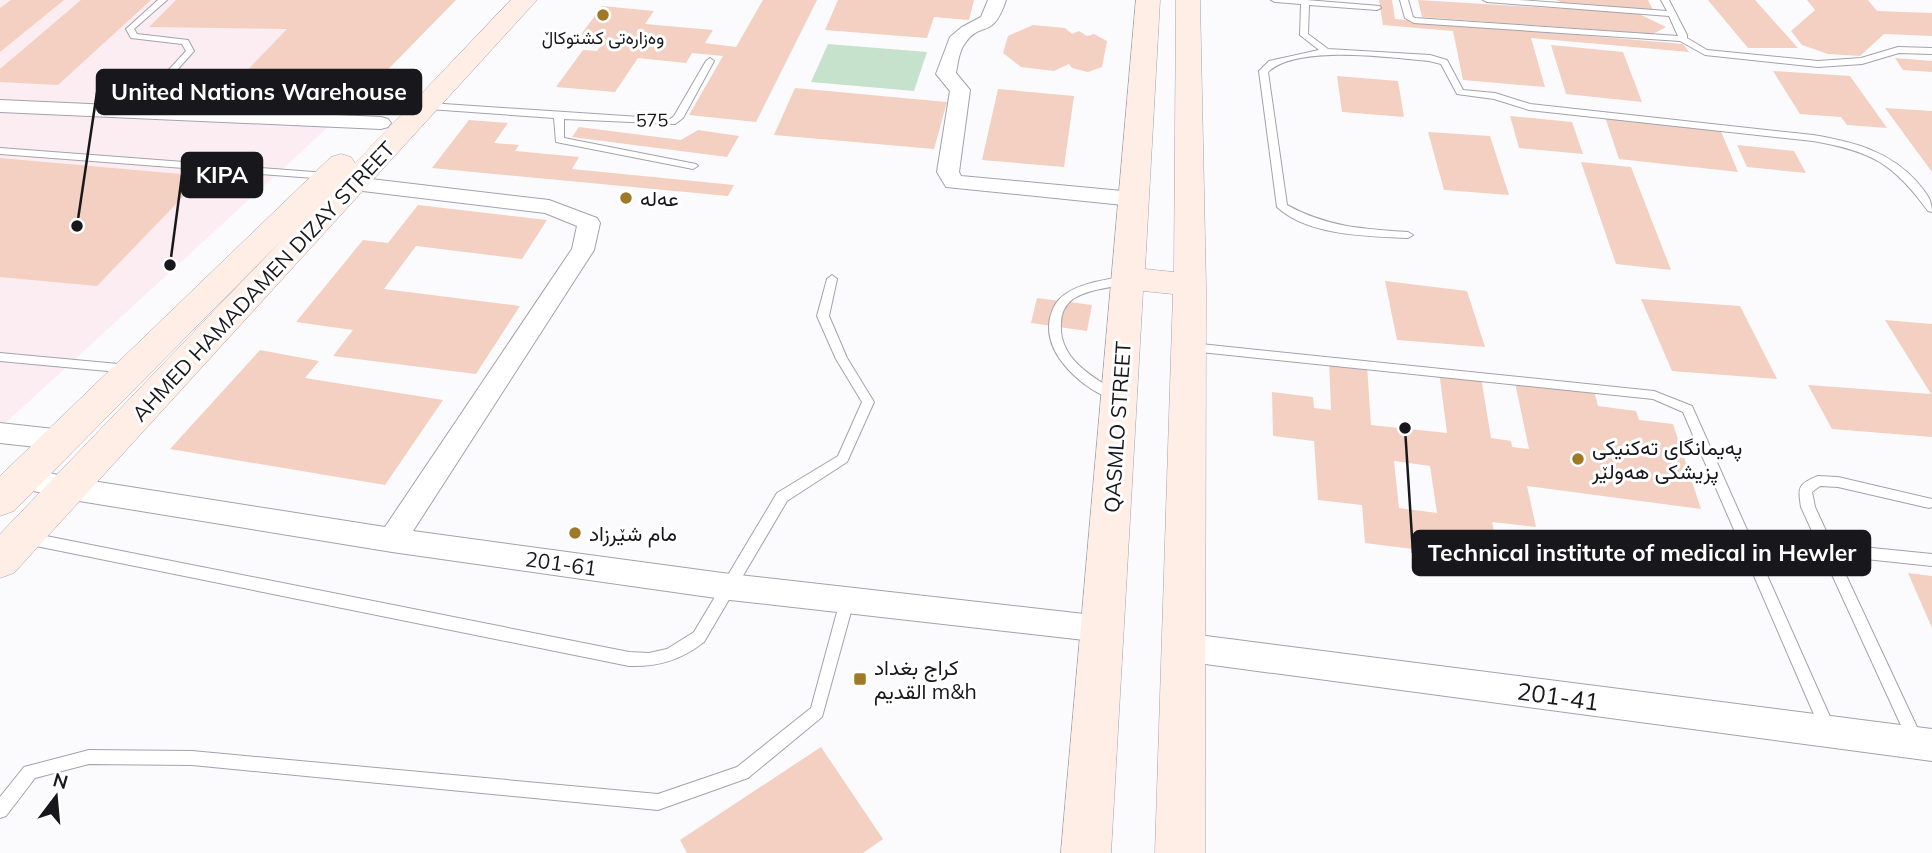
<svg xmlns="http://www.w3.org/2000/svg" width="1932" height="853" font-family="Mulish,Vazirmatn,sans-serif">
<rect width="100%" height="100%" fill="#fbfbfd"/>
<!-- industrial -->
<path fill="#fcedf2" d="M0 0H454L362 96 0 428Z"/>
<!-- green -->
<path fill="#c6e2cd" d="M828 44 927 52 914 91 811 82Z"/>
<!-- building -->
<path fill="#f3d0c1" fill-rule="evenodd" d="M11 0H64L0 52V8Z
M81 0H151L58 85 0 82V69Z
M176 0H456L362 96 234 84 287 29 149 27Z
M763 0H817L756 122 689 115 723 56 692 53 686 63 638 58 615 92 556 87 583 50 597 51 606 39 580 36 602 6 654 11 645 24 713 30 705 43 736 47Z
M838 0H974L969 20 934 17 927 38 825 30Z
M1379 0H1392L1395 19 1683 44 1689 52 1531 38 1545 87 1463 80 1453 31 1383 25Z
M1418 0 1637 13 1666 27 1653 34 1422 17Z
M1556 0H1648L1653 10 1563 3Z
M1708 0H1755L1798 48H1748Z
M1807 0H1868L1877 11 1932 13V36L1884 34 1860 56 1828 54 1802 45 1791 31 1815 10Z
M1033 25 1065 28 1072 34 1079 31 1087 36 1094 34 1107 41 1102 67 1088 72 1072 68 1069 64 1054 71 1021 67 1003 53 1008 36Z
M1551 45 1623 52 1642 102 1566 94Z
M1895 58 1932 61V72L1903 70Z
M1773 71 1850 76 1887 128 1847 125 1841 117 1800 114Z
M1337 76 1398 81 1404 117 1342 112Z
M795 88 947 102 934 149 774 135Z
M998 89 1074 96 1064 167 982 160Z
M1885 108 1932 111V172Z
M1510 116 1572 122 1583 154 1519 148Z
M1605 117 1720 129 1738 172 1619 159Z
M469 120 508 123 494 143 519 145 515 151 579 157 572 169 734 185 728 196 432 168Z
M579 127 681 140 698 130 739 136 727 157 572 137Z
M1428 132 1490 136 1509 195 1444 190Z
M1737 145 1794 151 1806 173 1747 167Z
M0 158 203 176 97 286 0 277Z
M1581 162 1631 167 1671 270 1616 264Z
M418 205 547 220 522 259 416 246 384 289 520 306 476 374 333 356 353 330 296 322 363 240 388 243Z
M1385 281 1467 291 1485 347 1397 340Z
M1037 298 1092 305 1087 331 1031 323Z
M1641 299 1740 306 1777 379 1672 371Z
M1885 320 1932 324V437L1832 429 1808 385 1931 394Z
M260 350 319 361 305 378 443 400 385 485 170 449Z
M1329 359 1367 365 1371 425 1447 433 1439 371 1481 377 1491 438 1511 441 1512 447 1529 449 1514 378 1593 387 1598 406 1636 411 1639 420 1673 424 1701 509 1527 486 1536 527 1492 522 1500 560 1365 543 1362 505 1318 500 1314 441 1273 436 1272 392 1313 397 1314 408 1331 410ZM1394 461 1430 466 1437 513 1399 508Z
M1908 573 1932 576V628Z
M821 747 883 839 863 853H687L680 840Z"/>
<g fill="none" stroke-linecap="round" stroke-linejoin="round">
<defs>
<path id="lane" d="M158 0H167L134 29 137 34 188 40 194 51 138 114 135 115 130 112 132 110 186 51 182 44 131 38 126 29Z
M1271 0H1306L1380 6 1381 8 1377 10 1309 5 1308 34 1328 49 1430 55 1447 60 1463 90 1495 93 1530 104 1813 135C1854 142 1890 151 1918 183 1926 193 1932 199 1932 212L1928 211C1893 163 1871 151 1813 141L1529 110 1494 99 1457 94 1441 64 1429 61C1390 58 1298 44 1268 72L1287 205C1327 227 1363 229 1408 232L1413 235 1408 238C1368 236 1308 236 1277 207L1259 71 1269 61 1319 50 1300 35 1301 4 1275 2Z
M1400 0H1408L1413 17 1415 18 1678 36 1669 16 1487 2 1483 0H1519L1667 11 1661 0H1669L1687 35V38L1707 50 1818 61 1861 58 1898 47 1932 48V54L1899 53 1862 64 1818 67 1705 55 1680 41 1414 23 1405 18Z
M710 58 714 61 683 118 675 124 564 119V138L696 164 698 166 693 169 556 142 554 118 429 109 424 106 429 103 670 119 674 116 706 61Z
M0 148 327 173 332 176 327 179 0 154Z
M832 275 837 279 829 316 847 358 874 402 847 462 787 501 704 642C681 660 658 667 629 666L26 544 21 542 19 538 21 534 26 532 629 652 649 653 667 649 694 632 777 493 838 456 862 402 836 359 817 316 827 279Z
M1127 276 1132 280 1131 283C1112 288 1090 288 1073 299 1065 305 1061 313 1061 323 1058 359 1093 377 1120 394L1122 397 1120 400 1116 401C1084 390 1042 355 1050 318 1052 309 1057 300 1064 295 1082 282 1106 280 1127 276Z
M1191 343 1654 391 1692 406 1835 728 1832 733 1827 735 1822 733 1683 412 1653 399 1191 351 1185 347Z
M0 353 129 365 135 369 129 373 0 361Z
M1818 476 1838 477 1932 499V507L1929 508 1838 487 1820 486 1812 492 1815 507 1832 544 1932 554V566L1837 556 1923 740 1920 745 1915 747 1910 745 1801 507C1798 487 1798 484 1818 476Z
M847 595 852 597 854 601 822 717 748 778 658 810 192 765 89 764 35 778 6 816 0 818V797L24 767 89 750 192 751 658 794 737 767 811 708 840 601 842 597Z"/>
<path id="street" d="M988 0H1006C993 40 981 21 966 42 959 50 958 63 956 73L970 90 959 172 961 176 1133 192 1141 194 1144 199 1141 204 1133 206 946 187 937 172 950 91 936 74 950 37 962 27 981 17Z
M0 100 381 117 388 119 391 123 388 127 381 129 0 112Z
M354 177 549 200 597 218 600 223 594 250 413 531 730 574 1102 616 1113 619 1117 629 1113 639 1102 642 730 600 392 552 67 499 13 486 9 478 13 470 23 467 67 477 385 527 572 249 577 226 545 213 346 189 343 184 346 179Z
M0 423 63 430 72 433 76 440 72 447 63 450 0 443Z
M1183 633 1932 729V761L1183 661 1172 657 1168 647 1172 637Z"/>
<path id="secondary" d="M511 0H537L14 573 0 578V534L282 240 14 511 0 516V476L331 157 341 154 351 157 355 163Z
M1136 0H1160L1145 269 1174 272 1176 0H1200L1206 287 1205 853H1155L1173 294 1143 291 1111 853H1061Z"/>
</defs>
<!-- lane casing -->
<use href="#lane" stroke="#a3a2ad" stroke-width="2"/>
<!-- street casing -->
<use href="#street" stroke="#a3a2ad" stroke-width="2"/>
<!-- secondary casing -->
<use href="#secondary" stroke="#a3a2ad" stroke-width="1"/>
<!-- lane -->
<use href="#lane" fill="#fff" fill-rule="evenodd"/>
<!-- street -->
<use href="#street" fill="#fff" fill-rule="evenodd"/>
<!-- secondary -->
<use href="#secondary" fill="#ffeee5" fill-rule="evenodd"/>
</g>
<!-- markers -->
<g fill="#9e7926" stroke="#fff" stroke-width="2.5">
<circle cx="603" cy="15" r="7"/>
<circle cx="626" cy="198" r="7"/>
<circle cx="1578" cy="459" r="7"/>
<circle cx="575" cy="533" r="7"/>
<rect x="853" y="672" width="14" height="14" rx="3.5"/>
</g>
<g text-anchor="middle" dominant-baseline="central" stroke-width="6" stroke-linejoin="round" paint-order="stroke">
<!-- far-poi labels -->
<g font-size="18" fill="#18181c" stroke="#fff">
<text x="603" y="37">وەزارەتی کشتوکاڵ</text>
</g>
<!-- far-street labels -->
<g font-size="18" fill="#18181c" stroke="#fff">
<text transform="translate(652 120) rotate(-1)">575</text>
</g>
<!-- poi labels -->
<g font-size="21" fill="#18181c" stroke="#fff" text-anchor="start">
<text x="640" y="198">عەلە</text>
<text x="1592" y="447">پەیمانگای تەکنیکی<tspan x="1592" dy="24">پزیشکی هەولێر</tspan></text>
<text x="589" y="533">مام شێرزاد</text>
<text x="874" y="667">كراج بغداد<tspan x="874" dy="24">القديم m&amp;h</tspan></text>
</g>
<!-- street labels -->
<g font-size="21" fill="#18181c" stroke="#fff">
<text transform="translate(263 281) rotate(-47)">AHMED HAMADAMEN DIZAY STREET</text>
<text transform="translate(1117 427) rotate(-86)">QASMLO STREET</text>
<text transform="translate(561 563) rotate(8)">201-61</text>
</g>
<!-- near-street labels -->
<g font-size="24" fill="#18181c" stroke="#fff">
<text transform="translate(1558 696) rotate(8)">201-41</text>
</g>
</g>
<!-- callouts -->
<path fill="none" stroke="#18181c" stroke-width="2.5" d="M77 226L97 92M170 265L182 175M1405 428L1413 553"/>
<g fill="#18181c" stroke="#fff" stroke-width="2.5">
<circle cx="77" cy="226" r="7"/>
<circle cx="170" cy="265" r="7"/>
<circle cx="1405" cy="428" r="7"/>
</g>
<g fill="#18181c" stroke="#18181c" stroke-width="2.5">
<rect x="97" y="70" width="324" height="44" rx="7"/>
<rect x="182" y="153" width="80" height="44" rx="7"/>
<rect x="1413" y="531" width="457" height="44" rx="7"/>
</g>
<g font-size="23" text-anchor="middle" font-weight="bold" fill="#fff">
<text x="259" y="100">United Nations Warehouse</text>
<text x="222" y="183">KIPA</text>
<text x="1642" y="561">Technical institute of medical in Hewler</text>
</g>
<!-- north arrow -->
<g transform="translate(56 797) rotate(16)" stroke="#ffffff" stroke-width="5" paint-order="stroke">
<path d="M0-5L12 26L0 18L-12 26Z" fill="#18181c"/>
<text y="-10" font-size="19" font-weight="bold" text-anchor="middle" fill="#18181c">N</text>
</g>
</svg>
